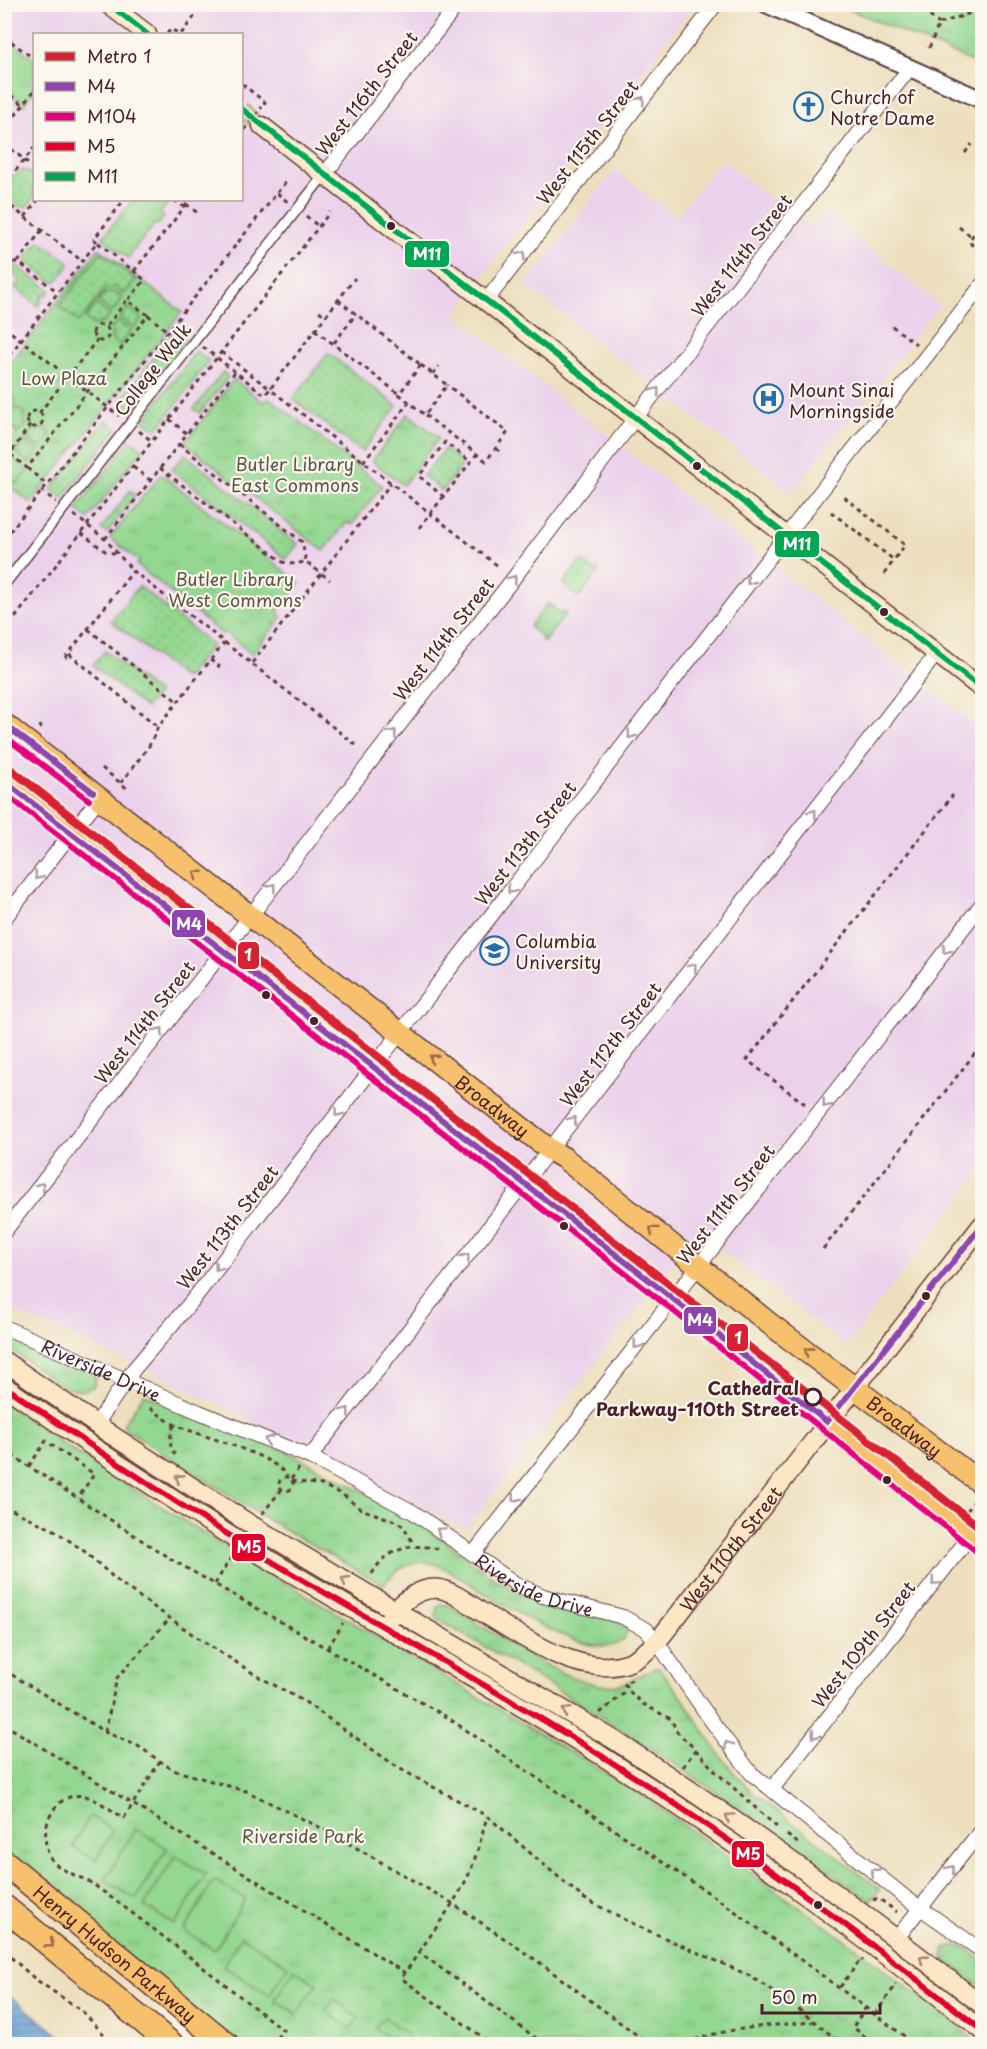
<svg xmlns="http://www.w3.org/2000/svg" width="987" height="2049" font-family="'Playpen Sans',sans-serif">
<defs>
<pattern id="grass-dots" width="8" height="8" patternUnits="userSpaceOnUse" patternTransform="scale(1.5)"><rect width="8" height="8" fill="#93d790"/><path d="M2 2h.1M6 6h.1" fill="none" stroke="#80b87c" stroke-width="1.8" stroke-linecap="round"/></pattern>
<pattern id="park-tufts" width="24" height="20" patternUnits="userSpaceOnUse" patternTransform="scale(1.5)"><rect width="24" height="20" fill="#93d790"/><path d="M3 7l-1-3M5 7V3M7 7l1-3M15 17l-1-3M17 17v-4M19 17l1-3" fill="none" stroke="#80b87c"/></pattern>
<pattern id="water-rules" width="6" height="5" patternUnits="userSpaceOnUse" patternTransform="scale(1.5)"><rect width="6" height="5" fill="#6ba1d8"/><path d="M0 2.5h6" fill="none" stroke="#5a83af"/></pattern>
</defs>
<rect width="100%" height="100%" fill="#fbf7ec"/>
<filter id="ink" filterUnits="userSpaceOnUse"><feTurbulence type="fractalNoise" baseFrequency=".0167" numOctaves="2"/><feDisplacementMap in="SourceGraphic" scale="12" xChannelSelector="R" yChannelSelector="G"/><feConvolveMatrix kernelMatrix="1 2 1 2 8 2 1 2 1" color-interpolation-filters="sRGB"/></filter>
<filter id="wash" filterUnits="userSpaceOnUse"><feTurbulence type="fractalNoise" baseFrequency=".008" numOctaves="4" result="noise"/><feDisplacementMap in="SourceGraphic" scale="24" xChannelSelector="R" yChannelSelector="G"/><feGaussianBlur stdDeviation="1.35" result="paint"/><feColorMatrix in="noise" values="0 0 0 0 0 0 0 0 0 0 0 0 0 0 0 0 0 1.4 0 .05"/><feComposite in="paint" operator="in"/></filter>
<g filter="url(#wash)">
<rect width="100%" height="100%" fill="#eddfbd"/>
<!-- built -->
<path fill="#ebd1eb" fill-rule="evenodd" d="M5 5H694L493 262 455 315 982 730V1169L846 1346 698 1232 466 1529 163 1377 5 1307ZM34 34H242V200H34Z
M721 160 811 229 824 213 940 305 791 493 525 285 615 170 676 217Z"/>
<!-- grass -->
<path fill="url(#grass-dots)" stroke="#6e7b5e" stroke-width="1.5" d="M24 170 34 175V198L27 207 18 206 5 195C4 186 16 172 24 170Z
M133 200H170L160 213 164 217 158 225 155 223 128 258 102 238Z
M40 241 69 262 68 267 56 282 51 281 26 261V257Z
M101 252 136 280 124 295 115 287 105 289 79 322 59 306Z
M17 266 50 290 47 295 44 294 40 299 42 301 38 306 15 287 20 280 6 267Z
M115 291 123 298 112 312 98 302 105 293Z
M96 304 110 315 104 322 93 325 85 318Z
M129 307 142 318 134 329 120 318Z
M118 321 131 331 120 345 112 339V328Z
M174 332 186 341 132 410 120 401Z
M196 351 209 361 157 430 144 420Z
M328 353 397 406 362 452 293 399Z
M223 372 228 377 200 413 194 409Z
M16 407 24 413 25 425 19 432 5 421Z
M106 420 117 429 62 499 51 490Z
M43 428 51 434 40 448 27 438 32 431Z
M130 440 143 449 88 519 76 509Z
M24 441 38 451 29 463 15 452Z
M445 449 463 464 442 491 423 476Z
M185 454 298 544 286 559 172 470Z
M12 458 28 470 17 484 5 475 4 468Z
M130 491 135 495 107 533 101 529Z
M139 586 212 645 185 679 111 621Z
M105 651 158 693 146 708 93 666Z"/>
<!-- park -->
<path fill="url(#park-tufts)" stroke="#6e7b5e" stroke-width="1.5" fill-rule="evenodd" d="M839 5H982V66Z
M4 36 34 59V91L24 105 5 90Z
M99 248 182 312 31 503 5 483V475L17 484 27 471 12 458 5 468V448L6 449 17 434 5 425V415L15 400 5 392V370ZM101 252 136 280 124 294 115 287 105 289 79 322 59 306ZM115 292 123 298 112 312 98 301 105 293ZM96 304 110 315 104 322 93 325 85 318ZM129 307 142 318 134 328 120 318ZM118 321 131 331 120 345 112 339V328ZM16 407 24 413 25 425 19 432 5 421ZM43 428 51 434 40 448 27 438 32 431ZM24 441 38 451 29 463 15 452Z
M234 379 264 403 269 398 382 486 352 525 347 522 324 551 185 443Z
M408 414 439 438 403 485 372 461Z
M161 474 300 583 277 612 282 617 252 654 224 632 222 634 137 565 139 561 110 538Z
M581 560 595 571 597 569 599 571 579 597 563 584Z
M548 603 561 614 563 612 566 614 544 642 541 640 543 637 529 627Z
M5 1334 91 1369 96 1379 94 1386 83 1391 66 1388 5 1346Z
M144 1394 286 1451 422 1523 490 1576 523 1595 535 1600 616 1620 627 1626C628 1633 626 1638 620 1642 610 1649 595 1646 584 1643 545 1631 513 1610 478 1589 464 1581 447 1566 430 1563 411 1559 394 1571 383 1585L270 1521 127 1430 123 1425Z
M4 1403 73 1451 219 1543 636 1791 862 1952 980 2044H226L5 1862Z
M441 1604 451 1606C491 1630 571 1692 617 1685 631 1683 642 1673 655 1668H659C668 1681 679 1692 687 1705 707 1736 724 1765 751 1791L880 1889 870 1901C732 1799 590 1705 440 1621L436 1617 437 1608Z
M955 1945 966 1948 982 1961V1988L944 1959 943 1955 945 1949Z"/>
<!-- pitch -->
<path fill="#93d790" stroke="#6e7b5e" stroke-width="1.5" d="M90 1816 113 1830 96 1860 72 1847Z
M135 1829 167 1848 136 1899 105 1880Z
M175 1856 206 1874 175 1925 144 1906Z
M214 1880 245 1899 215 1950 184 1931Z
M241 1936 288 1966 269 1995 223 1966Z
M294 1970 317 1984 297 2014 275 1999Z
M334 1999 359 2018 350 2029 326 2010Z
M384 2017 409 2036 403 2044H397L375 2028Z"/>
<!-- water -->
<path fill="url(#water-rules)" stroke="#5a6082" stroke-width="1.5" d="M5 1992 70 2044H5Z"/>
</g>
<g filter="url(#ink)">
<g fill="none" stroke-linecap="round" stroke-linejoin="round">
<!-- secondary-tunnel -->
<path stroke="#ccb9a0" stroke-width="18" stroke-dasharray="18 9" stroke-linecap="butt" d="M242 109 262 126"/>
<defs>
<path id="pedestrian" d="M4 585 324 175"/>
<g id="minor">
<path d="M324 175 458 4"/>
<path d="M486 301 716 4"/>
<path d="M4 919 99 798"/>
<path d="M4 1232 513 579 636 417 910 68"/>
<path id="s1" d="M4 1327 199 1412 310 1457 413 1512 516 1584 543 1596 623 1617 647 1630 657 1642 713 1723 751 1773 906 1898 982 1951"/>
<path d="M97 1423 134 1369 192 1301 739 596 982 285"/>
<path d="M310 1457 937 653"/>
<path d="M473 1554 982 904"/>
<path d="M772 1789 982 1521"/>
<path d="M897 1938 982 1829"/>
</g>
<path id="tertiary" d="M766 4 982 100"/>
<g id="secondary">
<path d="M108 4 147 34"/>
<path d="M262 126 982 689"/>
<path d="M4 1361 113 1436 253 1526 611 1738C740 1820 862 1911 982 2005"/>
<path d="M4 1386C81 1440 160 1492 240 1542 360 1616 486 1682 605 1758 736 1841 860 1934 982 2030"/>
<path id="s2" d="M390 1617C401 1602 420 1586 440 1589 454 1592 468 1603 480 1611 518 1634 580 1679 627 1663 638 1659 648 1650 657 1642L982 1225"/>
</g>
<g id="primary">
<path id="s3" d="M4 724 550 1150 564 1158 770 1324 982 1484"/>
<path d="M4 781 658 1287 805 1405 982 1544"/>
</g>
<g id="motorway">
<path id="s4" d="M4 1862 226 2044"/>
<path d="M4 1907 171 2044"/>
</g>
</defs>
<!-- pedestrian casing -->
<use href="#pedestrian" stroke="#623c41" stroke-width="12"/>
<!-- minor casing -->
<use href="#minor" stroke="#623c41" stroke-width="16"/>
<!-- tertiary casing -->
<use href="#tertiary" stroke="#623c41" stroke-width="20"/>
<!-- secondary casing -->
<use href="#secondary" stroke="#623c41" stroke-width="21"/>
<!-- primary casing -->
<use href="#primary" stroke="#623c41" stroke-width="24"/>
<!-- motorway casing -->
<use href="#motorway" stroke="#623c41" stroke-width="27"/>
<!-- path -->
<path stroke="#623c41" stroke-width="3" stroke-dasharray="4.5 4.5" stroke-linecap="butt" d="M421 4 424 7
M916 4 939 24
M167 34 171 29 179 34
M181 34 204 4
M4 36 34 59
M929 48 939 24 982 9
M242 84 265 102 262 107
M4 90 24 105
M4 130 34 91
M242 133 244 130
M4 143 34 168
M965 153 972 144
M4 185 34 148
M277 193 289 203
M174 200 184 207
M4 201 82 261
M186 204 199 214
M306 216 318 226
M25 217 38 200
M959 227 971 236
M42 230 18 262 58 292
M982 237 974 234 970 239 971 244 982 253
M97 242 94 239 124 200
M4 263 18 262
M134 271 190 200
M338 300 421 365
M319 311 326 316
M148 315 167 331
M173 324 186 334
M93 333a8 8 0 1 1 16 0a8 8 0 1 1-16 0Z
M892 326 916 344
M4 327 119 416
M315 330 399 394
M334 343 356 314
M203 347 265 395 270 389 498 566
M221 352 270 389 355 278
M4 362 97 242 145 280 128 300
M421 365 447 385 425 415 399 394Z
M433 374 439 366
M27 419a8 8 0 1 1 16 0a8 8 0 1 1-16 0Z
M39 413 97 340
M425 415 486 461 508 432 447 385
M169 419 186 433
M30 425 10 454 27 468 148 315 127 300 106 327
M139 431 152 441
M179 444 302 542 306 562
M496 448 500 452
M4 461 10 454
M363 462 409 402
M133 467 150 480
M27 468 46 484
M160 468 283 562 290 564 306 562 330 580
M41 490 56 502
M444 497 419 476 445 442 471 462
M831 512 894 560 905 545 843 496
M74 515 105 539 133 571 356 745
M419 528 477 454
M81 533 105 551 117 554
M4 539 288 179
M105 539 235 372
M884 574 894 560
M88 629 178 702
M4 632 330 212
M69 654 158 727
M65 658 133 571
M210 660 220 667
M252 663 391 483
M41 729 40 727 44 722
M102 768 128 789
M121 783 149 746 158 727 224 643
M805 1104 747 1060 953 795
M823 1249 982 1044
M150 1408C159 1414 168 1422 178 1426 203 1437 277 1455 287 1477
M174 1425C170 1436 168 1445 175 1455
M4 1450 169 1558 445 1716 725 1904 915 2044
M29 1466 46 1441 94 1474 78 1498
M279 1484a7 7 0 1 1 14 0a7 7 0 1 1-14 0Z
M291 1479 300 1467
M292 1481 322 1485 343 1495 361 1509 398 1522 404 1527 414 1545
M4 1506 54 1530 84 1551 120 1583 195 1636 256 1675 305 1702 400 1769 487 1816 583 1898 638 1926 748 1975 787 2000 842 2044
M967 1511 975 1500
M262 1514 282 1489
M372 1574C385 1549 413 1542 438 1549
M215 1584 232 1556
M328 1648 343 1623
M4 1670 105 1732 138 1746 173 1770 246 1791 329 1832 452 1903 536 1960 649 2044
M632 1680 624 1684 631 1693 643 1704 671 1719 677 1732 695 1749 715 1771 780 1830
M600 1713 628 1690
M4 1724 405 1973 419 1952 544 2044
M105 1732 117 1678 170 1618
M160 1761 124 1818C114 1812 94 1797 84 1796 53 1791 38 1831 49 1855 57 1872 80 1875 94 1885 158 1931 220 1981 283 2030L273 2042 276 2044
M683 1767 696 1749
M787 1835 799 1844
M873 1900 878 1898 897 1912
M4 1951 35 1979 82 2011 113 2044
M419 1952C436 1927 456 1902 469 1874 477 1856 482 1835 487 1816
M405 1973 401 1978 492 2044
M840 1987 861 1959 863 1961
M866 2007 853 2027 874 2044
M875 2014 896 1985 895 1984
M687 2044C715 2028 779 2025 812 2022"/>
<!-- pedestrian -->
<use href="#pedestrian" stroke="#fff" stroke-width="9"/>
<!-- minor -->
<use href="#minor" stroke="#fff" stroke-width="14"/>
<!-- tertiary -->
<use href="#tertiary" stroke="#fff" stroke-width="16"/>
<!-- secondary -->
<use href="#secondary" stroke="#fce6c4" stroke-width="18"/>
<!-- primary -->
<use href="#primary" stroke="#f7c06c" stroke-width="21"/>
<!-- motorway -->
<use href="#motorway" stroke="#f7c06c" stroke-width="24"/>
<!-- path-bridge -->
<path stroke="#623c41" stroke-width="3" stroke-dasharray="4.5 4.5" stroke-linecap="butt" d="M244 130 262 107"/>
<defs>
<path id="bus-1" d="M4 724 93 792
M4 781 658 1287 827 1422 982 1225"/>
<path id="bus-2" d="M4 736 89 800
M4 793 652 1294 976 1551"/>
<path id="bus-3" d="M4 1386C96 1450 189 1512 286 1570 392 1633 501 1692 605 1758 736 1841 860 1934 982 2030"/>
<path id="bus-4" d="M109 4 147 34
M242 109 982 689"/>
</defs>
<!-- bus-1 casing -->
<use href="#bus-1" stroke="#fbf7ec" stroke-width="10"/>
<!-- bus-2 casing -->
<use href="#bus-2" stroke="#fbf7ec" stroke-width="10"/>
<!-- bus-3 casing -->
<use href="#bus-3" stroke="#fbf7ec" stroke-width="10"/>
<!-- bus-4 casing -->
<use href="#bus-4" stroke="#fbf7ec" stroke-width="10"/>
<!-- bus-1 -->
<use href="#bus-1" stroke="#8e44ad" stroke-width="6"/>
<!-- bus-2 -->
<use href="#bus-2" stroke="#e5007d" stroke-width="6"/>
<!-- bus-3 -->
<use href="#bus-3" stroke="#e4002b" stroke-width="6"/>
<!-- bus-4 -->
<use href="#bus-4" stroke="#00a651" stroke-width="6"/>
<defs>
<path id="metro-1" d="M4 764 982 1529"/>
</defs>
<!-- metro-1 casing -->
<use href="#metro-1" stroke="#fbf7ec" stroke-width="12"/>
<!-- metro-1 -->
<use href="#metro-1" stroke="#d82233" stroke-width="8"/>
</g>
<!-- one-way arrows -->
<defs><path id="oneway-chevron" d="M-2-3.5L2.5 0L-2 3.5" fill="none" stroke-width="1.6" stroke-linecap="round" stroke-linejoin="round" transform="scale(1.5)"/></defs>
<g stroke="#ae9aa0">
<use href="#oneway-chevron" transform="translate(641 100) rotate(-52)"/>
<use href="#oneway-chevron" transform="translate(522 255) rotate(-52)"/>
<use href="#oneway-chevron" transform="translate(656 391) rotate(-52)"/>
<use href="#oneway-chevron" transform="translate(513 579) rotate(-52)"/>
<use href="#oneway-chevron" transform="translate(750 581) rotate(128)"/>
<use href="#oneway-chevron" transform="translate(393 733) rotate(-52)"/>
<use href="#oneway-chevron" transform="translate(631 735) rotate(128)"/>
<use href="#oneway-chevron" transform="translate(813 813) rotate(-52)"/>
<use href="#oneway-chevron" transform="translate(38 876) rotate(128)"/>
<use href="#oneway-chevron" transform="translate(272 887) rotate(-52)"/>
<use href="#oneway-chevron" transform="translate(511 890) rotate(128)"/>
<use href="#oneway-chevron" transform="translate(946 950) rotate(128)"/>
<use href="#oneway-chevron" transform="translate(693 967) rotate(-52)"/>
<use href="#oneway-chevron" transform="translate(160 1031) rotate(-52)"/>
<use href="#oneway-chevron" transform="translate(826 1104) rotate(128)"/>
<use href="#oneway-chevron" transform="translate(338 1113) rotate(128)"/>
<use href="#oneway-chevron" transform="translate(573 1120) rotate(-52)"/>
<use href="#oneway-chevron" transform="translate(41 1186) rotate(-52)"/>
<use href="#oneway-chevron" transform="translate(466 1257) rotate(-52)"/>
<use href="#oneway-chevron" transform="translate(218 1267) rotate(128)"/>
<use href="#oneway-chevron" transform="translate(637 1345) rotate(128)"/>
<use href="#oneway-chevron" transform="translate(346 1411) rotate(-52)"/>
<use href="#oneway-chevron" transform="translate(268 1440) rotate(-158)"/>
<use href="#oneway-chevron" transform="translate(516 1498) rotate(128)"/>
<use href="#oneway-chevron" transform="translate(440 1531) rotate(-145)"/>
<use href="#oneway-chevron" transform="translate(935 1582) rotate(128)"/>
<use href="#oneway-chevron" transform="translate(815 1735) rotate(128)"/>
<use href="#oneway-chevron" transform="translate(728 1745) rotate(-126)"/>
<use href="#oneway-chevron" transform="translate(951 1869) rotate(-52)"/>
<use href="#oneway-chevron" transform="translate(874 1872) rotate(-141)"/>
</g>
<g stroke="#986748">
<use href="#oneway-chevron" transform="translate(197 874) rotate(-142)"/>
<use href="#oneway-chevron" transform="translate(433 1058) rotate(-142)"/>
<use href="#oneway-chevron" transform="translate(653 1230) rotate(-140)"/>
<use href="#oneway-chevron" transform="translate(808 1351) rotate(-144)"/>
<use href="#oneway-chevron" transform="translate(50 1944) rotate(39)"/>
</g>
<g stroke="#a38278">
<use href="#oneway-chevron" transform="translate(179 1478) rotate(-147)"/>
<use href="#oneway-chevron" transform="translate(345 1580) rotate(-150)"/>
<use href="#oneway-chevron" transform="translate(566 1711) rotate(-149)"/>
<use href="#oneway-chevron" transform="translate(729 1817) rotate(-145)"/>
<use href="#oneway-chevron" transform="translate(923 1959) rotate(-142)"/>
</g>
</g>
<!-- icons -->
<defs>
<symbol id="church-ring" viewBox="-11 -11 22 22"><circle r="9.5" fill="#fbf7ec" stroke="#1f6fb2" stroke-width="1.5"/><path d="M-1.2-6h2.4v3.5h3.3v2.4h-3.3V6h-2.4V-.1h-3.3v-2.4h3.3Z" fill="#1f6fb2"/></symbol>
<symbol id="hospital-ring" viewBox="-11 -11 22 22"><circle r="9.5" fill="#fbf7ec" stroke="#1f6fb2" stroke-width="1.5"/><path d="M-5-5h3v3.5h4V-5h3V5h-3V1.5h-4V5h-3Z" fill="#1f6fb2"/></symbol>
<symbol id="university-ring" viewBox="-11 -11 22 22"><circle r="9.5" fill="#fbf7ec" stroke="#1f6fb2" stroke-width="1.5"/><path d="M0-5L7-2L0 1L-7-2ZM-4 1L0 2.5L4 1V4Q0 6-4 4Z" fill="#1f6fb2"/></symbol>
</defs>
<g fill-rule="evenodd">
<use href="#church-ring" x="792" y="90" width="33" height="33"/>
<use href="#hospital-ring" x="752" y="382" width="33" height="33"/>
<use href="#university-ring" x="478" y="934" width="33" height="33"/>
</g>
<!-- markers -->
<g fill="#4a1f2b" stroke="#fbf7ec" stroke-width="2">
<circle cx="391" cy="226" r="5"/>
<circle cx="697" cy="466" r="5"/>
<circle cx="884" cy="612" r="5"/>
<circle cx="266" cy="995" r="5"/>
<circle cx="314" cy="1021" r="5"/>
<circle cx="564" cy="1226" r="5"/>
<circle cx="926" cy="1296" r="5"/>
<circle cx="887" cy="1480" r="5"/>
<circle cx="818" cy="1905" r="5"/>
</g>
<circle fill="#fbf7ec" stroke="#4a1f2b" stroke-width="3" cx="813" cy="1397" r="8"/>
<g text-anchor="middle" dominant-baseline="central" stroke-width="4.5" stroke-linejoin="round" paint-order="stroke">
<!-- street labels -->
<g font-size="18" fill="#4a1f2b" stroke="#fbf7ec">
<text transform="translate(366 93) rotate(-52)">West 116th Street</text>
<text transform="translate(587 142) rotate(-52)">West 115th Street</text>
<text transform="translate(741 255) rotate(-52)">West 114th Street</text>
<text transform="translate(152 369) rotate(-52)">College Walk</text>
<text transform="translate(443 639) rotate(-52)">West 114th Street</text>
<text transform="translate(525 843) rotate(-52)">West 113th Street</text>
<text transform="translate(144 1022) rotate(-52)">West 114th Street</text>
<text transform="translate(610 1044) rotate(-52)">West 112th Street</text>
<text stroke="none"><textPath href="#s3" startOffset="620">Broadway</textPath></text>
<text transform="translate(725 1204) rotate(-52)">West 111th Street</text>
<text transform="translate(227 1227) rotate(-52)">West 113th Street</text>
<text stroke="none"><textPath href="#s1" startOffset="106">Riverside Drive</textPath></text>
<text stroke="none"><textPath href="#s3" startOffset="1142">Broadway</textPath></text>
<text stroke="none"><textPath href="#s2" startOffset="422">West 110th Street</textPath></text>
<text stroke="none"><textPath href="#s1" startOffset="592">Riverside Drive</textPath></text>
<text transform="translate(863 1644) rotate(-52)">West 109th Street</text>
<text stroke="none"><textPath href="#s4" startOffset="144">Henry Hudson Parkway</textPath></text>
</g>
<!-- poi labels -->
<g font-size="18" fill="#4a1f2b" stroke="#fbf7ec" text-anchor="start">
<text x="830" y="96">Church of<tspan x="830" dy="21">Notre Dame</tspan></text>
<text x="789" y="389">Mount Sinai<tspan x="789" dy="21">Morningside</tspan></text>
<text x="515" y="940">Columbia<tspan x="515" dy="21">University</tspan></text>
</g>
<!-- park labels -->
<g font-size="18" fill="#605649" stroke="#fbf7ec">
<text x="64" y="377">Low Plaza</text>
<text x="295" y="463">Butler Library<tspan x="295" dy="21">East Commons</tspan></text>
<text x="235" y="578">Butler Library<tspan x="235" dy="21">West Commons</tspan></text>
<text x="303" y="1835">Riverside Park</text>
</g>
<!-- stop labels -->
<g font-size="18" font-weight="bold" fill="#4a1f2b" stroke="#fbf7ec" text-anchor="end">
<text x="799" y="1387">Cathedral<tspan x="799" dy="21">Parkway–110th Street</tspan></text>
</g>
</g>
<g stroke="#fbf7ec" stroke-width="2">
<rect x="404" y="240" width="46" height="28" rx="6" fill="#00a651"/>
<rect x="774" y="530" width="46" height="28" rx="6" fill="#00a651"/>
<rect x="171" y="909" width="35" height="29" rx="6" fill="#8e44ad"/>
<rect x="237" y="941" width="23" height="29" rx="6" fill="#d82233"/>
<rect x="683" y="1306" width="34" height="29" rx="6" fill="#8e44ad"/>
<rect x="726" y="1323" width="23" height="29" rx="6" fill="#d82233"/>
<rect x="231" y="1533" width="35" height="29" rx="6" fill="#e4002b"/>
<rect x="731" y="1840" width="34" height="28" rx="6" fill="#e4002b"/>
</g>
<g font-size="16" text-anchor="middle" font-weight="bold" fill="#fff">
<text x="427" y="260">M11</text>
<text x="797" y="550">M11</text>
<text x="189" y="930">M4</text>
<text x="248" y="961">1</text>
<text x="700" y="1326">M4</text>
<text x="738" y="1344">1</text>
<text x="249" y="1553">M5</text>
<text x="748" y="1860">M5</text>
</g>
<!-- margin -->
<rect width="987" height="2049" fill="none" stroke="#fbf7ec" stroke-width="24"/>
<!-- legend -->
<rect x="33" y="33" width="210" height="168" fill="#fbf7ec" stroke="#b4a19f" stroke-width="1.5"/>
<rect x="45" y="52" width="30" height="9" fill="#d82233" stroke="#b4a19f" stroke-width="1.5"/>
<text x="87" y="63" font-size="18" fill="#4a1f2b">Metro 1</text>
<rect x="45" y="82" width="30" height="9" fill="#8e44ad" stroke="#b4a19f" stroke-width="1.5"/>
<text x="87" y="93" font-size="18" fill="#4a1f2b">M4</text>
<rect x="45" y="112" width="30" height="9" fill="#e5007d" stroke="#b4a19f" stroke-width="1.5"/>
<text x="87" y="123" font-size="18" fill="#4a1f2b">M104</text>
<rect x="45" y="142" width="30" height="9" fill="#e4002b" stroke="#b4a19f" stroke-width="1.5"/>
<text x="87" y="153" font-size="18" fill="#4a1f2b">M5</text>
<rect x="45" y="172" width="30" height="9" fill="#00a651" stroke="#b4a19f" stroke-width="1.5"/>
<text x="87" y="183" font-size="18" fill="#4a1f2b">M11</text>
<!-- scale -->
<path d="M762 2004v9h118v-9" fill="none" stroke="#4a1f2b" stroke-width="3"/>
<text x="771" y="2004" font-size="18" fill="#4a1f2b" stroke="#fbf7ec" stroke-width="4.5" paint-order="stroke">50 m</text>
</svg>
